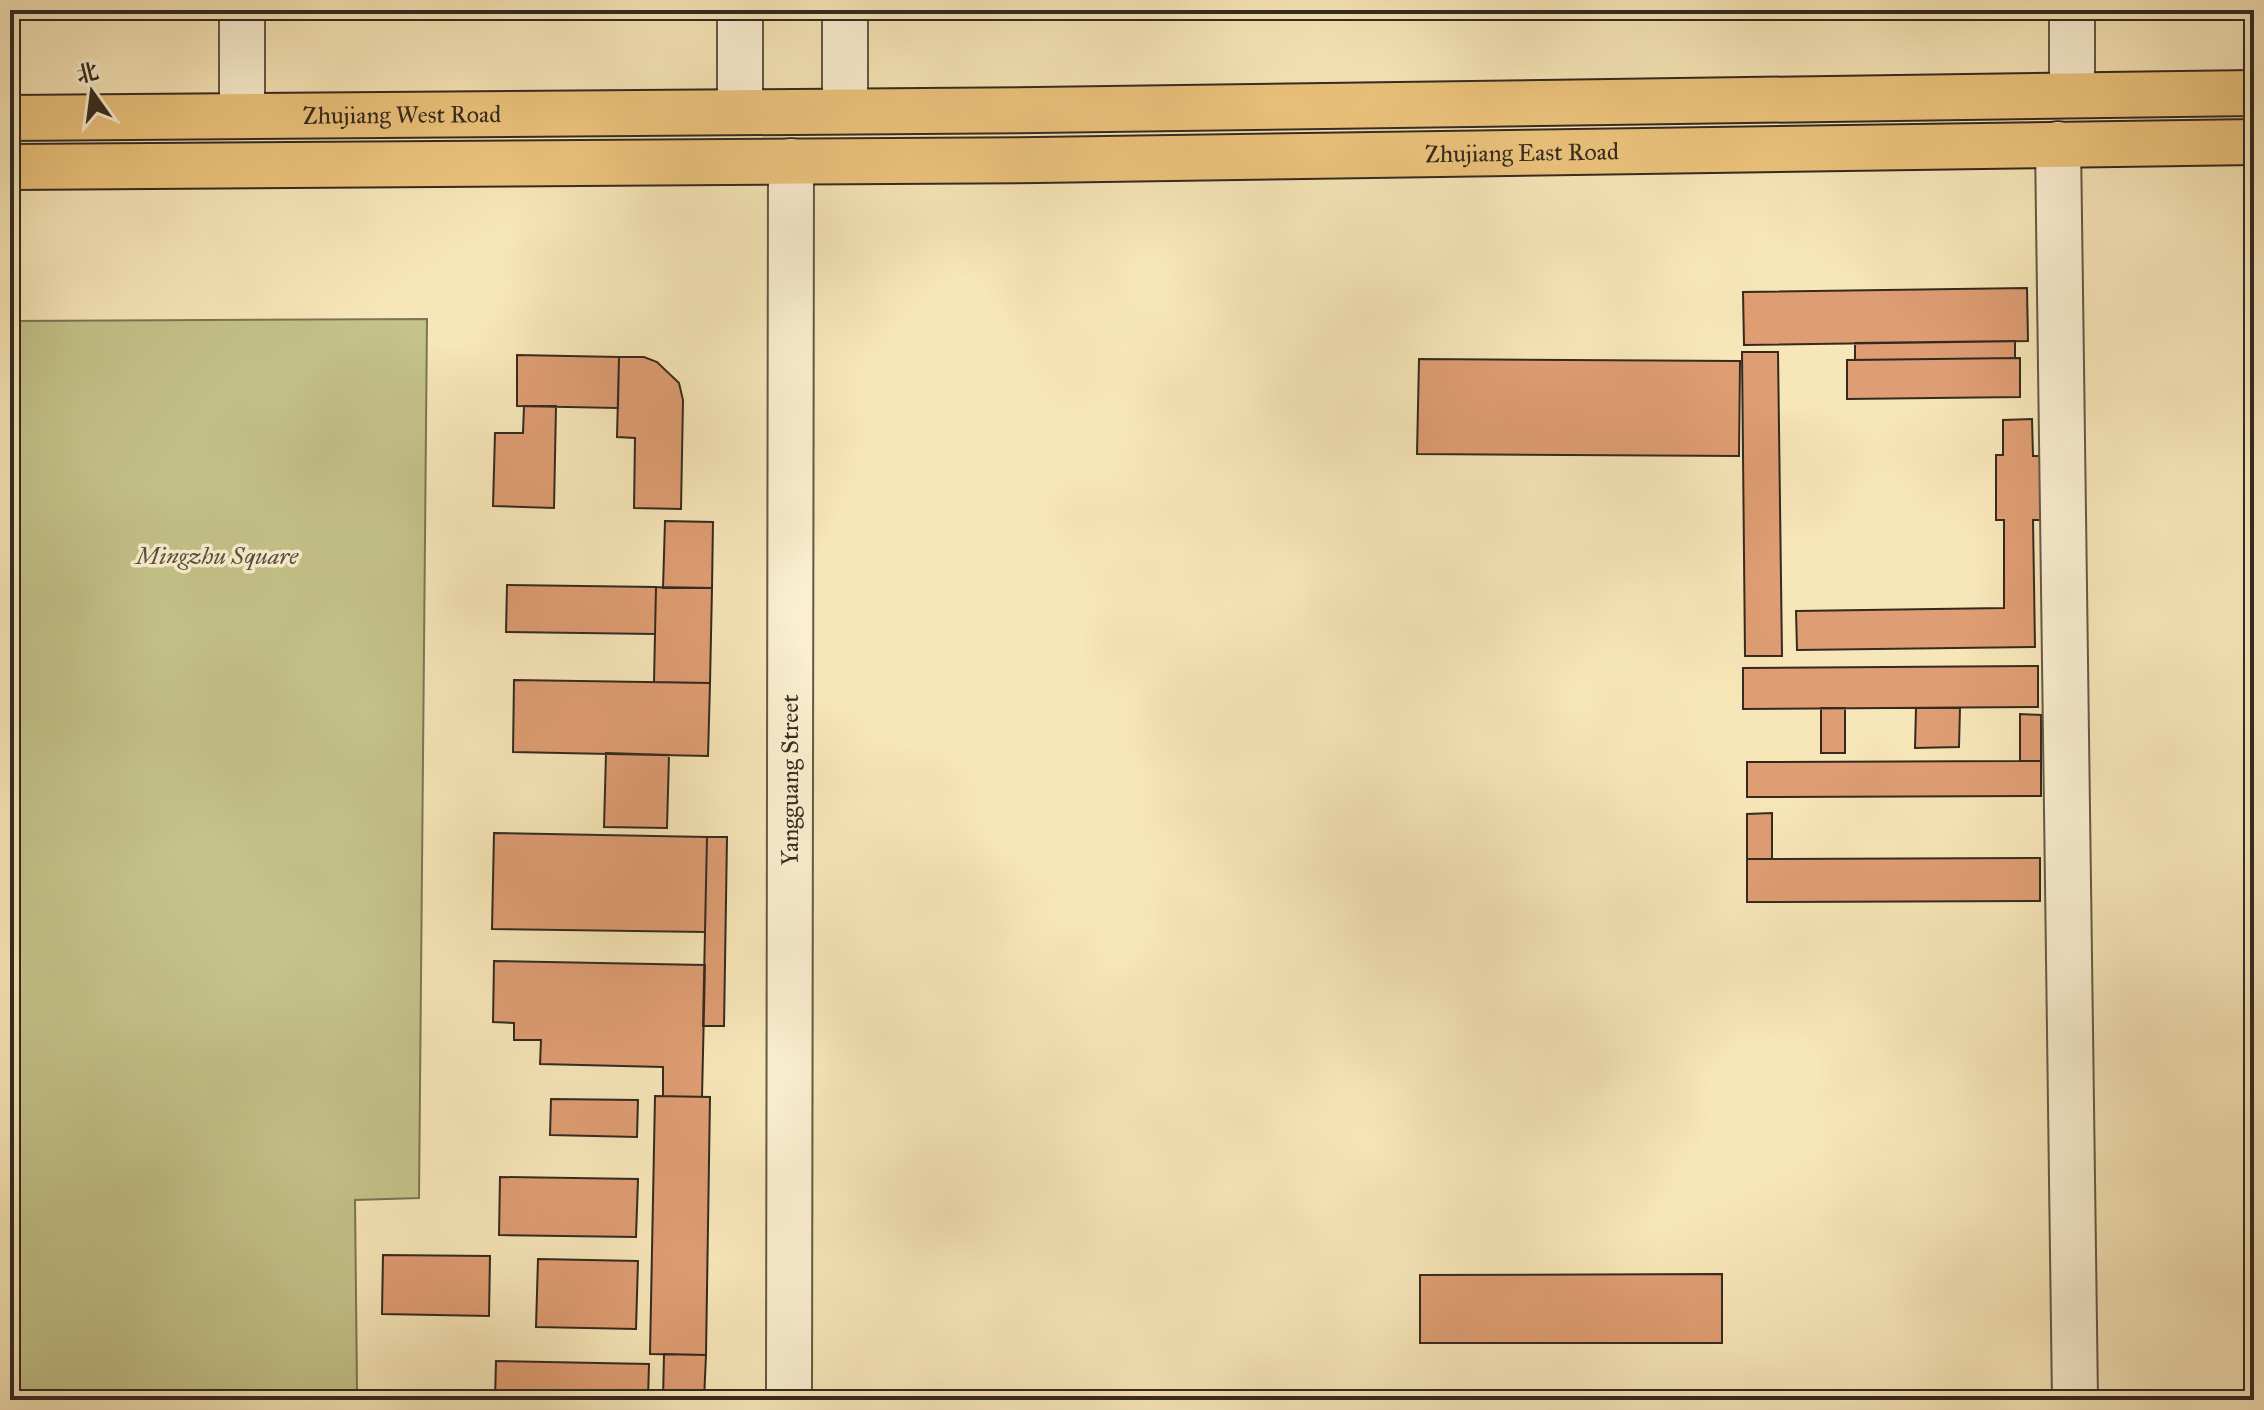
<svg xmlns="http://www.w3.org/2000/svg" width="2264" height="1410" font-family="'IM FELL Great Primer','Noto Serif SC',serif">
<rect width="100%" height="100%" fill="#f7e6b8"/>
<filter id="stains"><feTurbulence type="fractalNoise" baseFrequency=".0025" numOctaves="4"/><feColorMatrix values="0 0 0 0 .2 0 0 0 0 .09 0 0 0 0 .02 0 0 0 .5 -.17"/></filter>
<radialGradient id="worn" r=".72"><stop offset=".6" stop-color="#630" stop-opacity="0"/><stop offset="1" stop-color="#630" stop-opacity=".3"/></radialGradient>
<!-- green -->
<path fill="#c4c38a" stroke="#7c7655" stroke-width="2" d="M427 319 419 1198 355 1200 357 1390 10 1397V321Z"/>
<!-- building -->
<path fill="#df9d73" stroke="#342a20" stroke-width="2" d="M2027 288 2028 341 1744 345 1743 292Z
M2015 341V358L1855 360V343Z
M1742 352H1778L1782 656H1745Z
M517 355 619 357 618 408 517 406Z
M619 357H644L657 362 679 383 683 400 681 509 634 508 635 438 617 437Z
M2020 358V397L1847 399V360Z
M1419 359 1740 361 1739 456 1417 454Z
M524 406H556L554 508 493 506 495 433H523Z
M2032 419 2033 456H2040L2041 520H2033L2035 647 1797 650 1796 611 2004 608V520H1996V455H2003V420Z
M665 521 713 522 712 588H663Z
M507 585 656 587 655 634 506 632Z
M656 587 712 588 710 683 654 682Z
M2038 666V707L1743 709V668Z
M514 680 710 683 708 756 513 752Z
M1821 708H1845V753H1821Z
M1916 708H1960L1959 747 1915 748Z
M2020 714 2041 715V761H2020Z
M606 753 669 755 667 828 604 827Z
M2020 761H2041V796L1747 797V762Z
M1772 813V859H1747V814Z
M494 833 707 837 705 932 492 929Z
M707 837H727L724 1026H703Z
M2040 858V901L1747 902V859Z
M494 961 705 965 702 1097 663 1096V1067L540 1064 541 1040H514V1023L493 1022Z
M655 1096 710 1097 706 1355 650 1354Z
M551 1099 638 1100 637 1137 550 1135Z
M500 1177 638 1179 636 1237 499 1235Z
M383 1255 490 1256 489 1316 382 1314Z
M538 1259 638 1261 636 1329 536 1327Z
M1722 1274V1343H1420V1275Z
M664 1354 706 1355 704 1400H663Z
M496 1361 649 1364 648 1400H495Z"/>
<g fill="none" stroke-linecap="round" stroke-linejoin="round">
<defs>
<g id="minor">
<path d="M2072 95V10"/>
<path d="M845 111V10"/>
<path d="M740 112V10"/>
<path d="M242 116V10"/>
<path d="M2058 144 2075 1400"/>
<path id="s1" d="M789 1400 791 161"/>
</g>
<g id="major">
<path id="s2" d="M10 118 1036 110 2254 93"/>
<path id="s3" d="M10 167 1037 160 2254 142"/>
</g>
</defs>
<!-- minor casing -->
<use href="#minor" stroke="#655946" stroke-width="48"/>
<!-- major casing -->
<use href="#major" stroke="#342a20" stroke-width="48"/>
<!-- minor -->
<use href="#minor" stroke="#faefd1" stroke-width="44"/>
<!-- major -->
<use href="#major" stroke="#ecc37c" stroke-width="44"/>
</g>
<g text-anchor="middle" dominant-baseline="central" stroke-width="7" stroke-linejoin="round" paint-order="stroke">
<!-- street labels -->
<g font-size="24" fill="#342a20" stroke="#faefd1">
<text stroke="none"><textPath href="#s2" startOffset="392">Zhujiang West Road</textPath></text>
<text stroke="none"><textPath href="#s3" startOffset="1512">Zhujiang East Road</textPath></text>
<text stroke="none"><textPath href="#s1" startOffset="620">Yangguang Street</textPath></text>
</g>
<!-- park labels -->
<g font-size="24" font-style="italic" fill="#58503a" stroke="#faefd1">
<text x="217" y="556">Mingzhu Square</text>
</g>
</g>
<!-- margin -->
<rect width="2264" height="1410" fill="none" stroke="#f7e6b8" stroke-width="40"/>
<rect x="12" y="12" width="2240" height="1386" fill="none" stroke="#342a20" stroke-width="4"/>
<rect x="20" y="20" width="2224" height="1370" fill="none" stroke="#342a20" stroke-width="2"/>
<!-- north arrow -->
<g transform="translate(92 92) rotate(346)" stroke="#faefd1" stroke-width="6" paint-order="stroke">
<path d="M0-6L14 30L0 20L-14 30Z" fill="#342a20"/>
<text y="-12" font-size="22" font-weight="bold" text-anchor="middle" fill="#342a20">北</text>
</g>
<rect width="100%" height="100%" filter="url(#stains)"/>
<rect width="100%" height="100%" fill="url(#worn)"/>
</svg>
